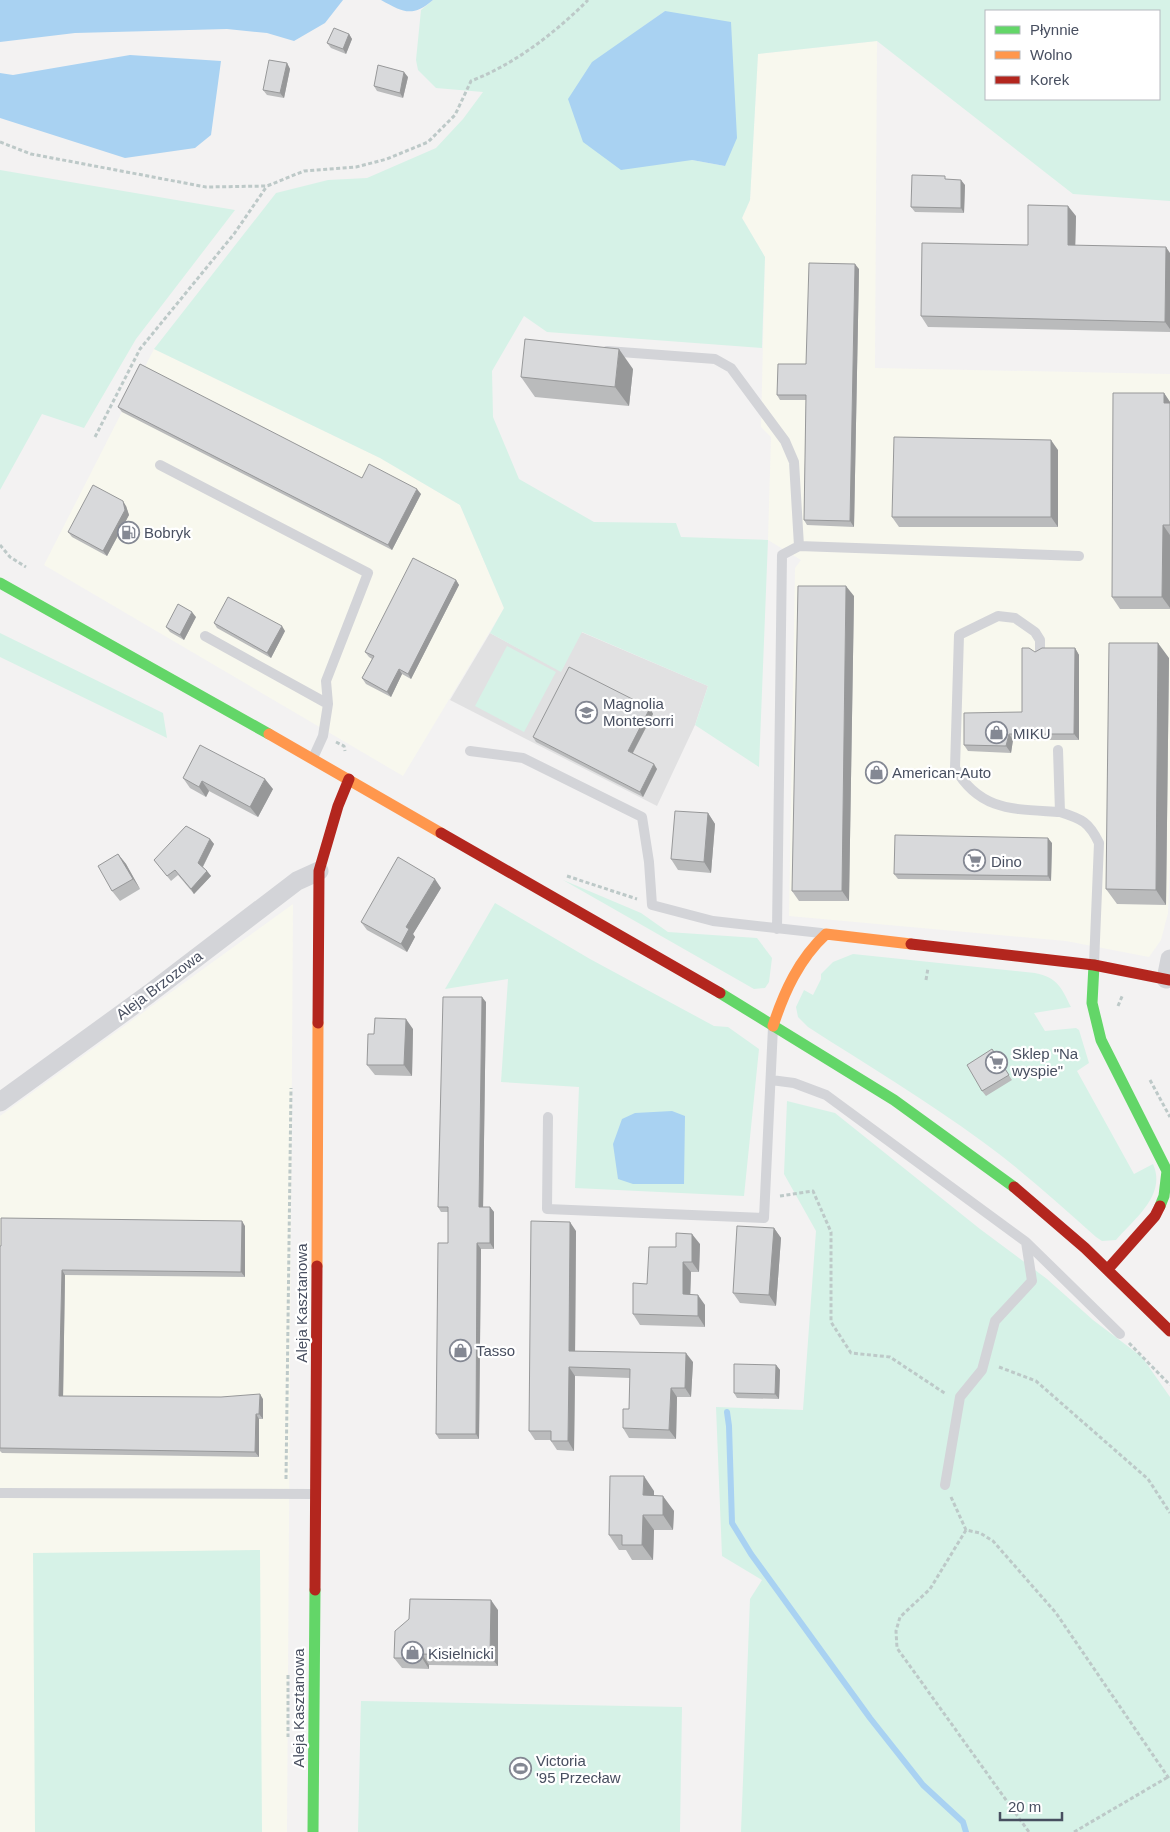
<svg xmlns="http://www.w3.org/2000/svg" width="1170" height="1832" font-family="Arial,sans-serif">
<rect width="100%" height="100%" fill="#f3f2f2"/>
<!-- commercial -->
<path fill="#f8f8ee" d="M877 41 875 368 1170 374V862L1168 913 1161 940 1149 957 1066 941 789 916 795 568 801 560 768 540 771 437 761 427 765 257 742 218 750 200 758 54Z
M154 349 380 458 460 505 504 608 403 776 44 565Z
M293 904 287 1832H0V1116Z"/>
<!-- education -->
<path fill="#e1e1e2" d="M581 632 708 686 695 725 657 806 450 700 490 633 561 671Z"/>
<!-- green -->
<path fill="#d6f2e7" fill-rule="evenodd" d="M433 0H1170V201L1073 194 877 41 758 54 750 200 742 218 765 257 762 348 547 332 524 316 492 371 493 417 519 479 594 522 676 523 681 537 768 540 759 767 695 725 708 686 582 632 561 672 490 633 504 608 460 505 380 458 154 349 276 193 328 180 367 178 436 148 463 119 483 92 436 88 418 70 416 60 421 10ZM665 11 725 166 692 160 637 31ZM986 11H1159V99H986Z
M0 170 235 210 136 339 84 428 42 414 0 490Z
M0 633 163 713 167 738 0 657Z
M507 646 556 672 524 732 475 706Z
M563 880 641 913 668 932 757 938 772 958 769 982 765 988 754 989Z
M495 903 590 959 714 1026 728 1027 759 1049 744 1196 575 1188 579 1087 501 1082 508 979 445 989Z
M853 954 1035 973C1058 978 1061 987 1071 1007L1034 1013 1045 1031 1076 1028 1079 1030 1089 1063 1077 1071 1134 1174 1153 1164C1167 1195 1134 1219 1116 1240L1102 1241 1096 1237C1059 1204 1023 1171 983 1142 926 1100 867 1065 808 1027L798 1017 796 1007 804 990 813 995 821 979V974L833 962Z
M787 1101 835 1113 980 1229 1047 1279 1093 1320 1142 1357 1170 1397V1832H741L750 1599 762 1580 722 1556 716 1407 803 1410 816 1231 784 1174Z
M260 1550 262 1832H35L33 1553Z
M361 1701 682 1707 680 1832H358Z"/>
<!-- water -->
<path fill="#a9d2f2" d="M0 0H343L325 23 294 41 267 33 227 29 75 33 0 42Z
M381 0H433C412 18 403 12 381 0Z
M665 11 731 22 737 138 725 166 692 160 621 170 583 142 568 99 592 62Z
M130 55 221 61 211 135 195 148 125 158 0 118V73L13 75Z
M672 1111 685 1116 684 1184H633L618 1179 613 1144 622 1119 635 1113Z"/>
<g fill="none" stroke-linecap="round" stroke-linejoin="round">
<!-- stream -->
<path stroke="#a9d2f2" stroke-width="6" d="M727 1412 729 1426 732 1523 751 1554 870 1718 923 1785 963 1822 966 1832"/>
<!-- path -->
<path stroke="#bdc9c8" stroke-width="3" stroke-dasharray="4 2.5" stroke-linecap="butt" d="M0 142 31 154 206 187 267 186 304 171 356 167 387 159 428 142 455 115 471 81C515 64 555 33 588 0
M95 437 140 349 234 234 267 186
M0 545 10 557 26 567
M336 742 344 746 345 751
M567 876 637 899
M926 980 928 968
M1118 1006 1123 994
M1150 1080 1170 1117
M780 1196 813 1191 831 1232V1322L851 1353 890 1357 946 1394
M1129 1343 1170 1385
M999 1367 1036 1381 1148 1479 1170 1513
M286 1479 291 1088
M951 1497 966 1530 980 1533 993 1541 1056 1613 1170 1780
M966 1530 930 1589 900 1617 896 1631 897 1648 1029 1832
M288 1675V1737
M1074 1832 1168 1777"/>
<!-- lane -->
<path stroke="#d3d4d8" stroke-width="10" d="M607 351 715 359 731 368 785 441 794 462 799 546
M160 465 368 573 326 681 328 704 323 736 313 758
M205 636 328 704
M1040 652V640L1035 632 1015 618 998 616 959 635 955 768C980 812 1015 809 1060 812
M1058 750 1060 812C1082 819 1089 822 1099 843L1094 964
M470 751 523 758 642 817 649 862 652 905 713 921 821 933
M777 929 782 555 799 546 1079 556
M771 1080 794 1083 826 1095 1026 1242 1032 1281 995 1321 982 1370 960 1397 945 1485
M548 1117 547 1209 764 1218 773 1027
M1026 1242 1120 1334
M0 1493 313 1494"/>
<!-- street -->
<path stroke="#d3d4d8" stroke-width="19" d="M1166 979 1170 959
M0 1102 149 994 297 881 319 871"/>
<!-- fast -->
<path stroke="#63d668" stroke-width="11" d="M0 583 269 734
M1094 965 1092 1003 1101 1040 1167 1171 1164 1196 1160 1206
M720 993 894 1100 1014 1187
M313 1832 315 1590"/>
<!-- slow -->
<path stroke="#ff974d" stroke-width="11" d="M269 734 441 833
M773 1026C784 992 799 959 826 934L911 944
M317 1266 318 1023"/>
<!-- jam -->
<path stroke="#b3261e" stroke-width="11" d="M441 833 720 993
M911 944 1094 965 1170 980
M318 1023 319 871 338 806 349 779
M1014 1187 1085 1248 1170 1331
M1108 1269 1155 1216 1160 1206
M315 1590 317 1266"/>
</g>
<!-- wall -->
<path fill="#babbbc" d="M349 34 352 39 346 54 331 48 327 43Z
M287 63 290 69 284 98 267 95 263 90Z
M408 77 403 98 377 91 374 86Z
M948 179 965 185 964 213 915 212 911 207Z
M1076 216 1075 246 1170 253V332L928 327 921 316 1028 245Z
M859 269 854 527 807 525 804 520 806 400H780L777 395 806 364Z
M633 369 629 406 535 397 521 377Z
M1164 393 1170 402V609H1120L1112 597Z
M118 407 362 478 421 494 392 550 122 412Z
M1058 450V527H899L892 517Z
M126 506 129 515 107 556 72 537 68 532Z
M456 580 459 585 411 679 402 674 391 697 366 684 362 678 372 659 369 657 365 652Z
M854 596 849 901H799L792 891Z
M196 617 184 640 170 632 166 627Z
M214 623 285 631 271 658 217 628Z
M1075 648 1079 655V740H1013L1011 753 968 751 964 745 1022 712 1035 652Z
M1169 658 1166 905 1117 904 1106 889Z
M650 708 653 714 633 753 657 769 643 797 536 742 533 737Z
M183 778 273 789 258 817 209 791 206 797 190 788Z
M708 813 715 824 711 873 678 870 671 859Z
M210 839 214 844 203 867 207 871 211 876 194 894 178 875 171 881 154 860Z
M1052 843 1051 881 898 879 894 874Z
M118 854 126 864 140 889 120 901 112 891Z
M441 888 413 934 415 937 407 952 367 930 361 922Z
M486 1002 483 1207H490L494 1212V1249H481L479 1439H439L436 1434 448 1243V1212H441L438 1207Z
M413 1029 412 1076 375 1075 367 1065 374 1034Z
M992 1049 1012 1080 986 1096 982 1091Z
M245 1226V1277L65 1275 63 1396 263 1399V1419H259V1457L2 1453 0 1451V1246Z
M774 1228 781 1238 776 1306 740 1303 733 1293Z
M576 1231 575 1351 693 1362 691 1397H677L676 1439 629 1438 623 1428 629 1409 630 1378 575 1376 574 1451 557 1450 551 1441V1440H535L529 1431Z
M700 1244 699 1272H691L690 1294 705 1305V1327L640 1325 633 1314 647 1284 676 1247Z
M776 1365 780 1370 779 1399 737 1398 734 1393Z
M654 1491V1495L674 1511 673 1530H654L653 1560H632L626 1550H619L609 1535Z
M498 1610V1666L429 1665V1669L402 1668 394 1658Z"/>
<!-- shaded-wall -->
<path fill="#979899" d="M349 34 352 39 346 54 343 49Z
M287 63 290 69 284 98 280 93Z
M404 72 408 77 403 98 400 93Z
M961 180 965 185 964 213 961 208Z
M1068 206 1076 216 1075 256 1068 245Z
M1166 247 1170 253V329L1165 322Z
M855 264 859 269 854 527 850 521Z
M619 349 633 369 629 406 615 387Z
M1164 393 1170 402V412L1164 403Z
M1051 440 1058 450V527L1051 517Z
M417 489 421 494 392 550 388 545Z
M123 501 126 506 129 515 107 556 103 551Z
M1163 525 1170 535V608L1162 597Z
M456 580 459 585 411 679 408 674Z
M846 586 854 596 849 901 842 891Z
M192 612 196 617 184 640 180 635Z
M282 626 285 631 271 658 267 653Z
M1158 643 1169 658 1166 905 1156 890Z
M1075 648 1079 655V740L1074 734Z
M399 669 402 674 391 697 387 692Z
M650 708 653 714 631 756 628 751Z
M1009 734 1013 740 1011 753 1006 746Z
M654 764 657 769 643 797 640 792Z
M265 779 273 789 258 817 250 807Z
M202 781 209 791 206 797 199 787Z
M708 813 715 824 711 873 704 862Z
M1048 838 1052 843 1051 881 1048 876Z
M210 839 214 844 202 868 198 863Z
M118 854 126 864 140 889 133 879Z
M207 871 211 876 194 894 191 889Z
M435 879 441 888 413 934 415 937 407 952 401 944 406 927Z
M482 997 486 1002 483 1212 479 1207Z
M406 1019 413 1029 412 1076 404 1065Z
M490 1207 494 1212V1249L490 1243Z
M242 1221 245 1226V1277L241 1272Z
M570 1222 576 1231 575 1360 569 1351Z
M774 1228 781 1238 776 1306 769 1295Z
M692 1234 700 1244 699 1272 692 1262Z
M477 1243 481 1249 479 1439 476 1434Z
M683 1262 691 1272 690 1304 683 1294Z
M62 1270 65 1275 63 1401 59 1396Z
M698 1295 705 1305V1327L698 1316Z
M686 1353 693 1362 691 1397 685 1388Z
M776 1365 780 1370 779 1399 775 1394Z
M569 1367 575 1376 574 1451 568 1441Z
M671 1388 677 1397 676 1439 669 1430Z
M260 1394 263 1399V1419L259 1414Z
M256 1414 259 1419V1457L255 1452Z
M644 1476 654 1491V1510L643 1495Z
M663 1496 674 1511 673 1530 663 1515Z
M643 1515 654 1530 653 1560 642 1545Z
M491 1600 498 1610V1666L490 1656Z
M422 1654 429 1665V1669L422 1658Z"/>
<!-- building -->
<path fill="#d8d9db" stroke="#979899" d="M334 28 349 34 343 49 327 43Z
M269 60 287 63 280 93 263 90Z
M378 65 404 72 400 93 374 86Z
M912 175 945 176V179L961 180V208L911 207Z
M1028 205 1068 206V245L1166 247 1165 322 921 316 922 243 1028 245Z
M809 263 855 264 850 521 804 520 806 395H777L778 364H806Z
M525 339 619 349 615 387 521 377Z
M140 364 362 478 369 464 417 489 388 545 118 407Z
M1113 393H1164V403H1170V525H1163L1162 597H1112Z
M894 437 1051 440V517H892Z
M93 485 123 501 125 510 103 551 68 532Z
M413 558 456 580 408 674 399 669 387 692 362 678 374 656 365 652Z
M798 586H846L842 891H792Z
M228 597 282 626 267 653 214 623Z
M178 604 192 612 180 635 166 627Z
M1109 643H1158L1156 890 1106 889Z
M1022 648H1029L1035 652 1042 648H1075L1074 734H1009L1006 746 964 745V713L1022 712Z
M569 667 650 708 628 751 654 764 640 792 533 737Z
M200 745 265 779 250 807 202 781 199 787 183 778Z
M675 811 708 813 704 862 671 859Z
M186 826 210 839 198 863 207 871 191 889 175 870 167 876 154 860Z
M895 835 1048 838V876L894 874Z
M118 854 133 879 112 891 98 866Z
M398 857 435 879 406 927 409 929 401 944 361 922Z
M443 997H482L479 1207H490V1243H477L476 1434H436L438 1243H448V1207H438Z
M375 1018 406 1019 404 1065H367L368 1034H374Z
M992 1049 1009 1075 982 1091 967 1065Z
M1 1218 242 1221 241 1272 62 1270 59 1396 221 1397 260 1394 259 1414H256L255 1452 0 1448V1246H1Z
M531 1221 570 1222 569 1351 686 1353 685 1388H671L669 1430 623 1428V1409H629L630 1369 569 1367 568 1441H551V1431H529Z
M737 1226 774 1228 769 1295 733 1293Z
M676 1233 692 1234V1262H683V1294L698 1295V1316L633 1314V1283L647 1284 649 1247H676Z
M734 1364 776 1365 775 1394 734 1393Z
M610 1476H644L643 1495 663 1496V1515H643L642 1545H622V1535H609Z
M410 1599 491 1600 490 1656 422 1654V1658H394L395 1631 409 1619Z"/>
<!-- icons -->
<defs>
<symbol id="fuel-ring" viewBox="-11 -11 22 22"><circle r="9.5" fill="#fff" stroke="#848893" stroke-width="1.5"/><path d="M-5.5-6h7V0h2V4h1.3V-2.5L3-4.5l.8-.8L6-3V5H2.5V1h-1V6h-7ZM-4.2-4.7v3.2H.2V-4.7Z" fill="#848893"/></symbol>
<symbol id="school-ring" viewBox="-11 -11 22 22"><circle r="9.5" fill="#fff" stroke="#848893" stroke-width="1.5"/><path d="M0-5L7-2L0 1L-7-2ZM-4 1L0 2.5L4 1V4Q0 6-4 4Z" fill="#848893"/></symbol>
<symbol id="shop-ring" viewBox="-11 -11 22 22"><circle r="9.5" fill="#fff" stroke="#848893" stroke-width="1.5"/><path d="M-5-2.5h2.3a2.7 3.5 0 0 1 5.4 0H5L5.5 6h-11ZM-1.5-2.5h3a1.5 2.3 0 0 0-3 0Z" fill="#848893"/></symbol>
<symbol id="supermarket-ring" viewBox="-11 -11 22 22"><circle r="9.5" fill="#fff" stroke="#848893" stroke-width="1.5"/><path d="M-6-5.5h2.5l.6 2H6L4.5 2H-2.5L-4.4-4H-6ZM-1.5 3.2a1.3 1.3 0 1 0 .1 0ZM3 3.2a1.3 1.3 0 1 0 .1 0Z" fill="#848893"/></symbol>
<symbol id="stadium-ring" viewBox="-11 -11 22 22"><circle r="9.5" fill="#fff" stroke="#848893" stroke-width="1.5"/><path d="M0-5a6.5 5 0 1 0 0 10a6.5 5 0 1 0 0-10ZM-3.5-1.8h7v3.6h-7Z" fill="#848893"/></symbol>
</defs>
<g fill-rule="evenodd">
<use href="#fuel-ring" x="116" y="520" width="25" height="25"/>
<use href="#school-ring" x="574" y="700" width="25" height="25"/>
<use href="#shop-ring" x="984" y="720" width="25" height="25"/>
<use href="#shop-ring" x="864" y="760" width="25" height="25"/>
<use href="#supermarket-ring" x="962" y="848" width="25" height="25"/>
<use href="#supermarket-ring" x="984" y="1050" width="25" height="25"/>
<use href="#shop-ring" x="448" y="1338" width="25" height="25"/>
<use href="#shop-ring" x="400" y="1640" width="25" height="25"/>
<use href="#stadium-ring" x="508" y="1756" width="25" height="25"/>
</g>
<g text-anchor="middle" dominant-baseline="central" stroke-width="4.5" stroke-linejoin="round" paint-order="stroke">
<!-- poi labels -->
<g font-size="15" fill="#484f60" stroke="#fff" text-anchor="start">
<text x="144" y="532">Bobryk</text>
<text x="603" y="703">Magnolia<tspan x="603" dy="17">Montesorri</tspan></text>
<text x="1013" y="733">MIKU</text>
<text x="892" y="772">American-Auto</text>
<text x="991" y="861">Dino</text>
<text x="1012" y="1053">Sklep "Na<tspan x="1012" dy="17">wyspie"</tspan></text>
<text x="476" y="1350">Tasso</text>
<text x="428" y="1653">Kisielnicki</text>
<text x="536" y="1760">Victoria<tspan x="536" dy="17">'95 Przecław</tspan></text>
</g>
<!-- street labels -->
<g font-size="15" fill="#484f60" stroke="#fff">
<text transform="translate(159 985) rotate(-37)">Aleja Brzozowa</text>
<text transform="translate(301 1303) rotate(-90)">Aleja Kasztanowa</text>
<text transform="translate(298 1708) rotate(-90)">Aleja Kasztanowa</text>
</g>
</g>
<!-- legend -->
<rect x="985" y="10" width="175" height="90" fill="#ffffff" stroke="#b6b9bf"/>
<rect x="995" y="26" width="25" height="8" fill="#63d668" stroke="#b6b9bf"/>
<text x="1030" y="35" font-size="15" fill="#484f60">Płynnie</text>
<rect x="995" y="51" width="25" height="8" fill="#ff974d" stroke="#b6b9bf"/>
<text x="1030" y="60" font-size="15" fill="#484f60">Wolno</text>
<rect x="995" y="76" width="25" height="8" fill="#b3261e" stroke="#b6b9bf"/>
<text x="1030" y="85" font-size="15" fill="#484f60">Korek</text>
<!-- scale -->
<path d="M1000 1812v8h62v-8" fill="none" stroke="#484f60" stroke-width="2.5"/>
<text x="1008" y="1812" font-size="15" fill="#484f60" stroke="#ffffff" stroke-width="4" paint-order="stroke">20 m</text>
</svg>
